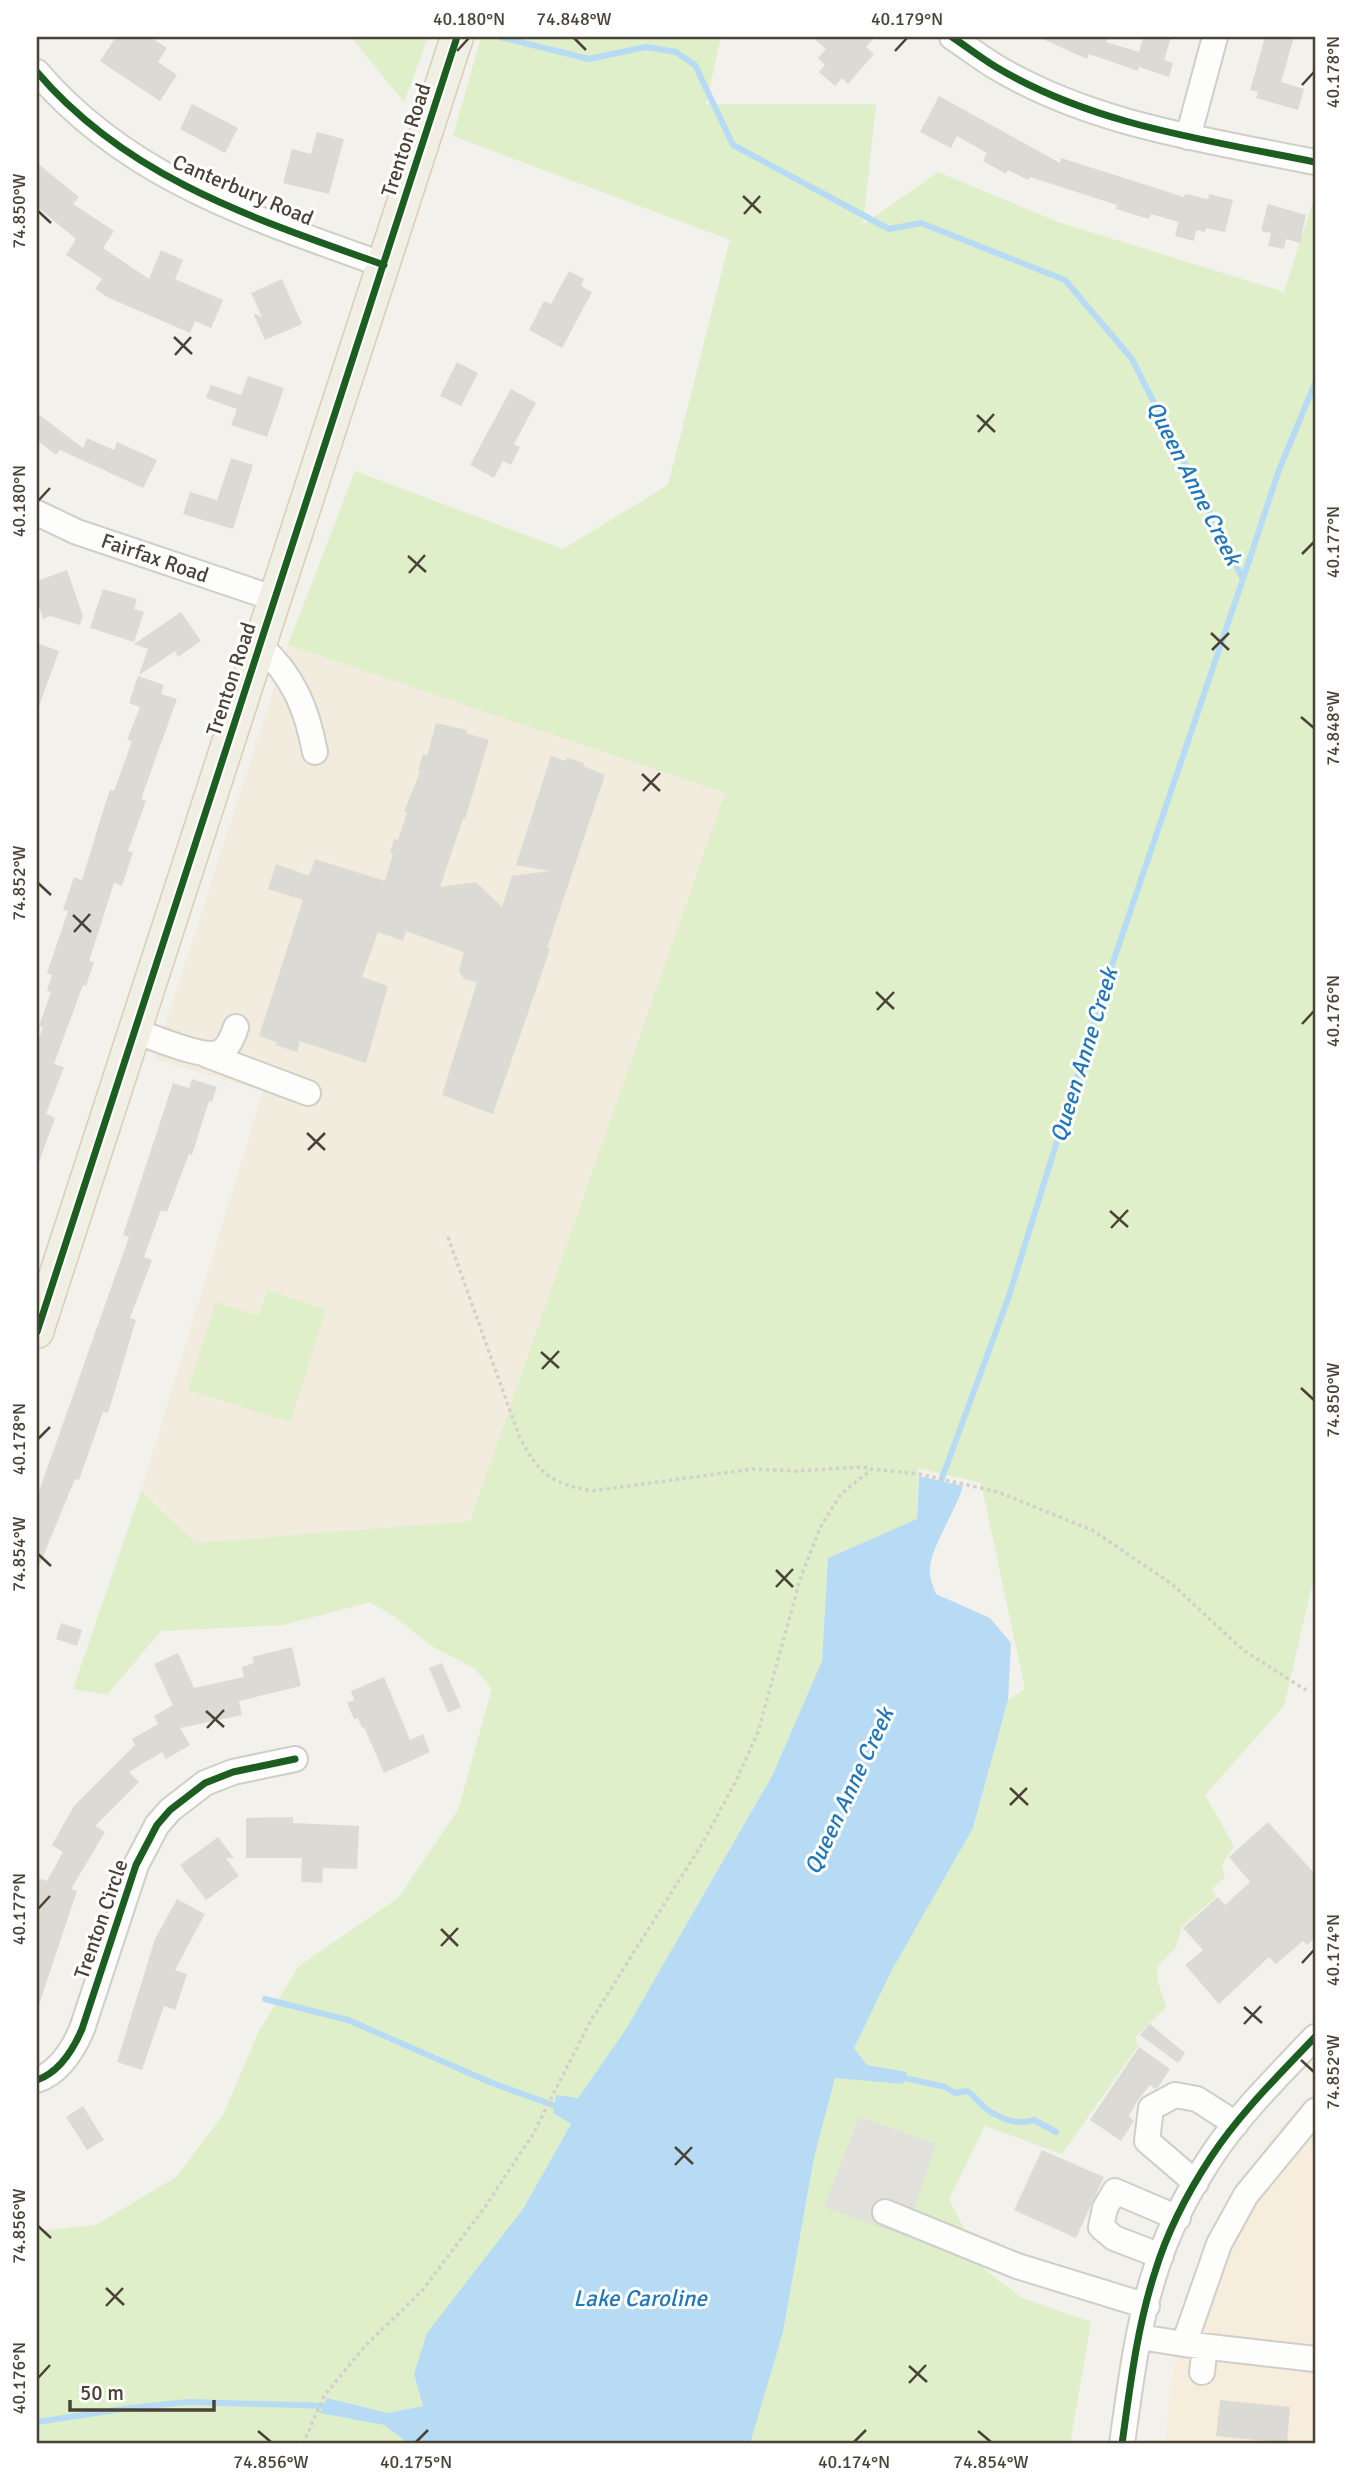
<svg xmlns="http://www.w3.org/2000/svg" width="1352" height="2481" font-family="Signika,sans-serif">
<rect width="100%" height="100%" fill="#f2f1ec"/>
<!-- commercial -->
<path fill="#f6eddd" d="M1315 2093V2444H1165L1173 2370 1213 2225 1272 2136Z"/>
<!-- education -->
<path fill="#f1ecdd" d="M288 645 725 793 470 1521 196 1543 141 1491 263 1091 154 1059Z"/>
<!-- green -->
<path fill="#dfefc9" d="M351 37H428L404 102Z
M481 37H721L706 104H876L863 225 938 172 1058 222 1284 292 1315 195V1572L1284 1706 1205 1795 1234 1846 1222 1865 1225 1877 1212 1889 1216 1897 1182 1926 1176 1948 1157 1967 1158 1982 1166 2007 1135 2038 1138 2046 1062 2154 985 2126 949 2199 985 2270 1022 2298 1091 2322 1070 2444H750L784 2327 814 2158 835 2078 907 2072 867 2065 854 2048 893 1968 973 1828 1008 1700 1025 1689 981 1483 918 1468 917 1519 828 1558 822 1661 772 1776 626 2029 578 2098 556 2096 553 2113 571 2124 523 2209 414 2374 423 2406 388 2413 327 2398 321 2413 384 2425 403 2439V2444H37V2231L96 2225 176 2177 223 2115 259 2031 299 1966 398 1898 458 1810 492 1689 474 1668 433 1647 395 1617 370 1602 283 1625 161 1631 107 1695 73 1689 141 1491 196 1543 470 1521 725 793 288 645 355 471 563 549 668 485 730 240 453 136Z
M268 1290 326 1310 290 1422 188 1390 216 1302 258 1316Z"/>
<!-- parking -->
<path fill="#e1e0da" d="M859 2117 936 2144 905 2236 824 2207Z"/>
<!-- water -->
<path fill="#b7dbf4" d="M919 1476 963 1486C957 1509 927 1553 930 1573 930 1580 934 1588 936 1594L990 1618 1011 1643 1008 1700 973 1828 893 1968 854 2048 867 2065 907 2072 903 2084 835 2078 814 2158 783 2332 750 2444H403V2439L384 2425 320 2413 327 2398 388 2413 423 2406 414 2374 427 2333 523 2209 571 2124 553 2113 556 2095 578 2098 626 2029 772 1776 822 1661 828 1558 917 1519Z"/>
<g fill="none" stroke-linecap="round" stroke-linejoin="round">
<!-- stream -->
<path stroke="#b7dbf4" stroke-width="6" d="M500 37 589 59 646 47 676 52 695 65 733 145 889 229 921 223 1065 280 1132 359 1243 579 1108 977 1009 1296 938 1489
M1243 579 1279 470 1315 383
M265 1999 348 2020 492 2083 561 2108
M905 2078 945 2087 955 2093 967 2091C975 2096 978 2102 984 2107 998 2118 1017 2126 1034 2120L1056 2132
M37 2422 129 2408 188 2402 331 2406"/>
</g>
<!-- building -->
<path fill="#dcdad4" d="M116 37H150L167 48 158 62 177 75 160 101 100 61Z
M812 37H875L866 47 874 54 848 84 842 78 835 86 819 72 825 65 818 58 826 49Z
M1038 37H1109L1106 42 1139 52 1143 37H1171L1164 60 1173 63 1169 77 1139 67 1138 71 1089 54 1087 59Z
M1265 37H1294L1281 82 1304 89 1298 110 1256 98 1258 92 1250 90Z
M939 96 1060 163 1061 158 1184 197 1185 194 1208 199 1209 194 1233 200 1225 232 1206 228 1205 232 1196 230 1194 241 1175 236 1178 222 1151 214 1149 219 1116 209 1117 205 1030 177 1028 180 1008 170 1006 174 983 161 987 153 957 136 951 148 920 132Z
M192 104 238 128 225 153 180 129Z
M317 132 344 139 329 194 283 183 292 149 311 154Z
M37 163 79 197 73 204 114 231 103 248 149 279 161 250 183 260 175 279 223 300 211 328 195 321 190 333 107 297 95 289 102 279 66 255 76 239 37 207Z
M1268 204 1306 215 1300 243 1286 239 1284 249 1268 246 1271 233 1261 231Z
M569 271 584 279 581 286 592 292 562 348 529 330 544 301 551 304Z
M282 279 302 324 265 340 253 313 262 317 251 293Z
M457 362 478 373 461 406 440 396Z
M248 376 284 388 267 437 231 425 237 409 206 398 211 385 241 395Z
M511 389 536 403 514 444 520 447 511 465 503 461 494 478 470 465Z
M37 413 83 448 87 438 114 450 117 442 157 460 143 488 60 450 56 455 37 440Z
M231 458 253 465 233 529 183 514 190 492 217 500Z
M67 570 83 616 80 625 50 616 43 619 37 601V581Z
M103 589 137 599 134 609 144 612 134 642 90 628Z
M181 612 201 641 178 657 175 651 139 675 148 649 134 644Z
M37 643 59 651 39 706H37Z
M138 676 164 685 161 694 177 699 141 799 146 801 128 851 133 852 122 886 114 883 89 961 94 962 86 986 83 985 54 1064 64 1067 46 1114 55 1118 39 1162H37V1044L43 1027 39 1026 51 992 47 991 52 975 47 973 68 911 63 910 74 877 82 880 103 811 110 790 114 791 132 741 127 740 140 707 129 703Z
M436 723 467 730 466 733 489 740 465 819H463L440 887 476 882 502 907 512 876 550 871 516 865 551 756 565 761 567 758 584 763 583 766 605 775 547 948 550 949 493 1114 442 1095 477 982 464 979 459 971 464 952 406 931 403 941 378 932 362 977 388 986 366 1063 300 1041 297 1052 275 1045 276 1042 259 1036 303 900 268 889 276 864 309 876 315 859 385 881 393 854 390 852 394 839 398 840 407 813 404 812 420 772 418 770 423 754 427 756Z
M192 1079 217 1087 212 1102 209 1101 192 1155 189 1154 167 1212 161 1210 144 1257 152 1260 130 1318 136 1320 108 1413 103 1412 79 1480 75 1479 37 1571V1497L129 1237 123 1235 173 1083 189 1088Z
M61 1623 82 1630 77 1646 56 1639Z
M292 1647 301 1686 239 1701 242 1715 180 1728 190 1745 166 1759 162 1752 129 1772 139 1782 95 1826 105 1832 71 1889 77 1891 39 2005H37V1878L47 1881 63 1852 52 1845 74 1806 135 1745 132 1739 158 1724 154 1716 173 1705 154 1664 178 1653 194 1688 244 1677 242 1667 254 1663 252 1657Z
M442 1663 461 1707 448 1713 429 1668Z
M384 1677 410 1740 423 1734 430 1752 384 1773 364 1727 362 1728 358 1718 354 1719 347 1703 354 1700 351 1691Z
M293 1817V1823L359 1826 357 1869 323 1868 322 1883 301 1882 302 1858H246V1818Z
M1268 1822 1315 1874V1938L1307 1945 1303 1941 1276 1964 1269 1957 1219 2004 1185 1965 1203 1950 1183 1928 1218 1897 1225 1905 1250 1882 1229 1857Z
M218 1837 234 1858H226L239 1876 206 1900 180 1865Z
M177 1899 205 1914 175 1970 187 1974 175 2010 164 2006 142 2070 117 2062 155 1939Z
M1150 2024 1185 2053 1178 2063 1140 2035Z
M1139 2047 1170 2069 1158 2087 1155 2089 1150 2085 1138 2100 1129 2116 1134 2121 1121 2141 1090 2120Z
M83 2106 104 2140 87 2150 66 2117Z
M1042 2150 1104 2177 1076 2238 1014 2210Z
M1220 2400 1290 2407 1287 2443 1216 2436Z"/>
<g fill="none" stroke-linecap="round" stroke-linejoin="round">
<defs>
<path id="minor" d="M952 37C967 47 981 58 996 67 1093 125 1207 140 1315 162
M37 72C128 179 256 219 384 265
M1188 137 1215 37
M37 513 77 532 276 599
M260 646C293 675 307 709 315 752
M135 1031C153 1037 207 1061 222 1051 230 1045 233 1036 236 1027
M207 1055 308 1093
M37 2080C60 2072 73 2050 82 2029L136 1865 157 1825 170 1810 205 1783 233 1772 295 1759
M1196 2183 1147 2141 1151 2108 1175 2095 1197 2099 1236 2124
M885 2212 1017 2266 1147 2306
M1161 2256 1114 2238 1101 2227 1105 2208 1115 2191 1178 2218
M1140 2337 1184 2344 1315 2359
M1184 2344 1219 2244 1246 2195 1315 2111
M1202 2372 1205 2347
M1122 2444C1130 2387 1137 2327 1155 2272 1167 2232 1188 2192 1211 2157 1240 2113 1279 2075 1315 2037"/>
<path id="major" d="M37 1332 457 37"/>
</defs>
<!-- minor casing -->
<use href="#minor" stroke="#d0cec9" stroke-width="28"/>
<!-- major casing -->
<use href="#major" stroke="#d6ceb7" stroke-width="35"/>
<!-- path -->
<path stroke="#d2d1ca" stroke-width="3.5" stroke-dasharray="3.5 3.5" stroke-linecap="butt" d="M448 1237 519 1436C539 1474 550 1483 592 1491L752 1469 796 1471 862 1467 872 1469
M303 2444 324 2396 365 2346 421 2292 485 2207 533 2134 590 2022 702 1844 736 1781 758 1732 801 1576 821 1526 841 1494 872 1469 919 1474 998 1492 1092 1530 1172 1584 1243 1650 1309 1692"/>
<!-- minor -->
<use href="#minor" stroke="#fdfdfc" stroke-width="24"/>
<!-- major -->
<use href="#major" stroke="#f1eee4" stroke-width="32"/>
<defs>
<path id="cycleway" d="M952 37C967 47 981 58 996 67 1093 125 1207 140 1315 162
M37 72C128 179 256 219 384 265
M37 1332 457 37
M37 2080C60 2072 73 2050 82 2029L136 1865 157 1825 170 1810 205 1783 233 1772 295 1759
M1122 2444C1130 2387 1137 2327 1155 2272 1167 2232 1188 2192 1211 2157 1240 2113 1279 2075 1315 2037"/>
</defs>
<!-- cycleway casing -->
<use href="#cycleway" stroke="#fff" stroke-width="11"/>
<!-- cycleway -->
<use href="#cycleway" stroke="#1b5e20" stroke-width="7"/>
</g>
<!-- ticks -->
<path fill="none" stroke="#4a4236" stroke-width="2.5" d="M574 38 586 50M457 51 469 38M895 51 907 38M1302 85 1314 72M743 196 761 213M38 211 51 223M744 214 760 196M174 337 192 354M175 355 191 337M977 415 995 432M978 432 994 414M38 501 50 488M1302 554 1314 542M408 556 426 572M409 573 425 555M1211 633 1229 650M1212 650 1229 633M1301 717 1314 728M642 774 660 791M643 791 660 773M38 883 51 895M73 915 91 932M74 932 90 914M876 992 894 1009M877 1010 894 992M1302 1024 1314 1011M307 1133 325 1150M308 1150 325 1133M1110 1211 1128 1227M1111 1228 1128 1210M541 1352 559 1368M542 1369 559 1351M1301 1388 1314 1400M38 1439 50 1427M38 1554 51 1566M776 1570 793 1587M776 1587 793 1569M206 1711 224 1727M207 1728 224 1710M1010 1788 1028 1805M1010 1805 1027 1788M38 1909 50 1896M441 1929 458 1946M441 1946 458 1928M1302 1963 1314 1950M1244 2007 1262 2023M1244 2024 1261 2006M1301 2060 1314 2072M675 2147 693 2164M675 2165 692 2147M38 2226 51 2238M106 2288 124 2305M106 2306 123 2288M909 2366 927 2382M38 2378 50 2365M909 2383 926 2365M258 2431 271 2442M978 2431 991 2442M416 2442 428 2430M854 2442 866 2430"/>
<g text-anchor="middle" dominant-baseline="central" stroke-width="6" stroke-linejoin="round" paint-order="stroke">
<!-- street labels -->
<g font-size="21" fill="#4a4236" stroke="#fff">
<text transform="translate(406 140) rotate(-72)">Trenton Road</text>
<text transform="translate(243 190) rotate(23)">Canterbury Road</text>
<text transform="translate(155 558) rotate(19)">Fairfax Road</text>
<text transform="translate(231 679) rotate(-72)">Trenton Road</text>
<text transform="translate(101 1919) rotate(-71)">Trenton Circle</text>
</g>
<!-- water labels -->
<g font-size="23" font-style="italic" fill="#2177b9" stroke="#fff">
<text transform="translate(1194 483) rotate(63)">Queen Anne Creek</text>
<text transform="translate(1084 1055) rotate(-73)">Queen Anne Creek</text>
<text transform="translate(849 1791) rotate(-65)">Queen Anne Creek</text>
<text x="640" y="2298">Lake Caroline</text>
</g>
</g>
<!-- border -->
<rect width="1352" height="2481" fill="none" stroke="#ffffff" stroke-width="77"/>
<!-- scale -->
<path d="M70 2400v10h144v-10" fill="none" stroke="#4a4236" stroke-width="3.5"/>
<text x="80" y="2400" font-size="21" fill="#4a4236" stroke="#ffffff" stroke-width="5" paint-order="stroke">50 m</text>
<rect x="38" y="38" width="1276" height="2404" fill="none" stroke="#4a4236" stroke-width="2.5"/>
<g font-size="18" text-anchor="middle" fill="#4a4236">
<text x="469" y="25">40.180°N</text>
<text x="574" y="25">74.848°W</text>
<text x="907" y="25">40.179°N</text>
<text transform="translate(1333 72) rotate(-90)" y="6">40.178°N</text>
<text transform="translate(19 211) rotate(-90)" y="6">74.850°W</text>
<text transform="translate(19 501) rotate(-90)" y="6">40.180°N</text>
<text transform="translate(1333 542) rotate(-90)" y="6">40.177°N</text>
<text transform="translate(1333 728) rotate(-90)" y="6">74.848°W</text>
<text transform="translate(19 883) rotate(-90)" y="6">74.852°W</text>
<text transform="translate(1333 1011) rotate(-90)" y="6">40.176°N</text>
<text transform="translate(1333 1400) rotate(-90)" y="6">74.850°W</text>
<text transform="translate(19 1439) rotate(-90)" y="6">40.178°N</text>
<text transform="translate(19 1554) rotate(-90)" y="6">74.854°W</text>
<text transform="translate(19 1909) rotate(-90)" y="6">40.177°N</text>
<text transform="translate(1333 1950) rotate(-90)" y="6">40.174°N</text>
<text transform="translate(1333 2072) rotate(-90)" y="6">74.852°W</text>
<text transform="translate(19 2226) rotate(-90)" y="6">74.856°W</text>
<text transform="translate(19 2378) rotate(-90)" y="6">40.176°N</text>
<text x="271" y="2468">74.856°W</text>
<text x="416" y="2468">40.175°N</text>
<text x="854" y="2468">40.174°N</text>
<text x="991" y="2468">74.854°W</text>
</g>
</svg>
